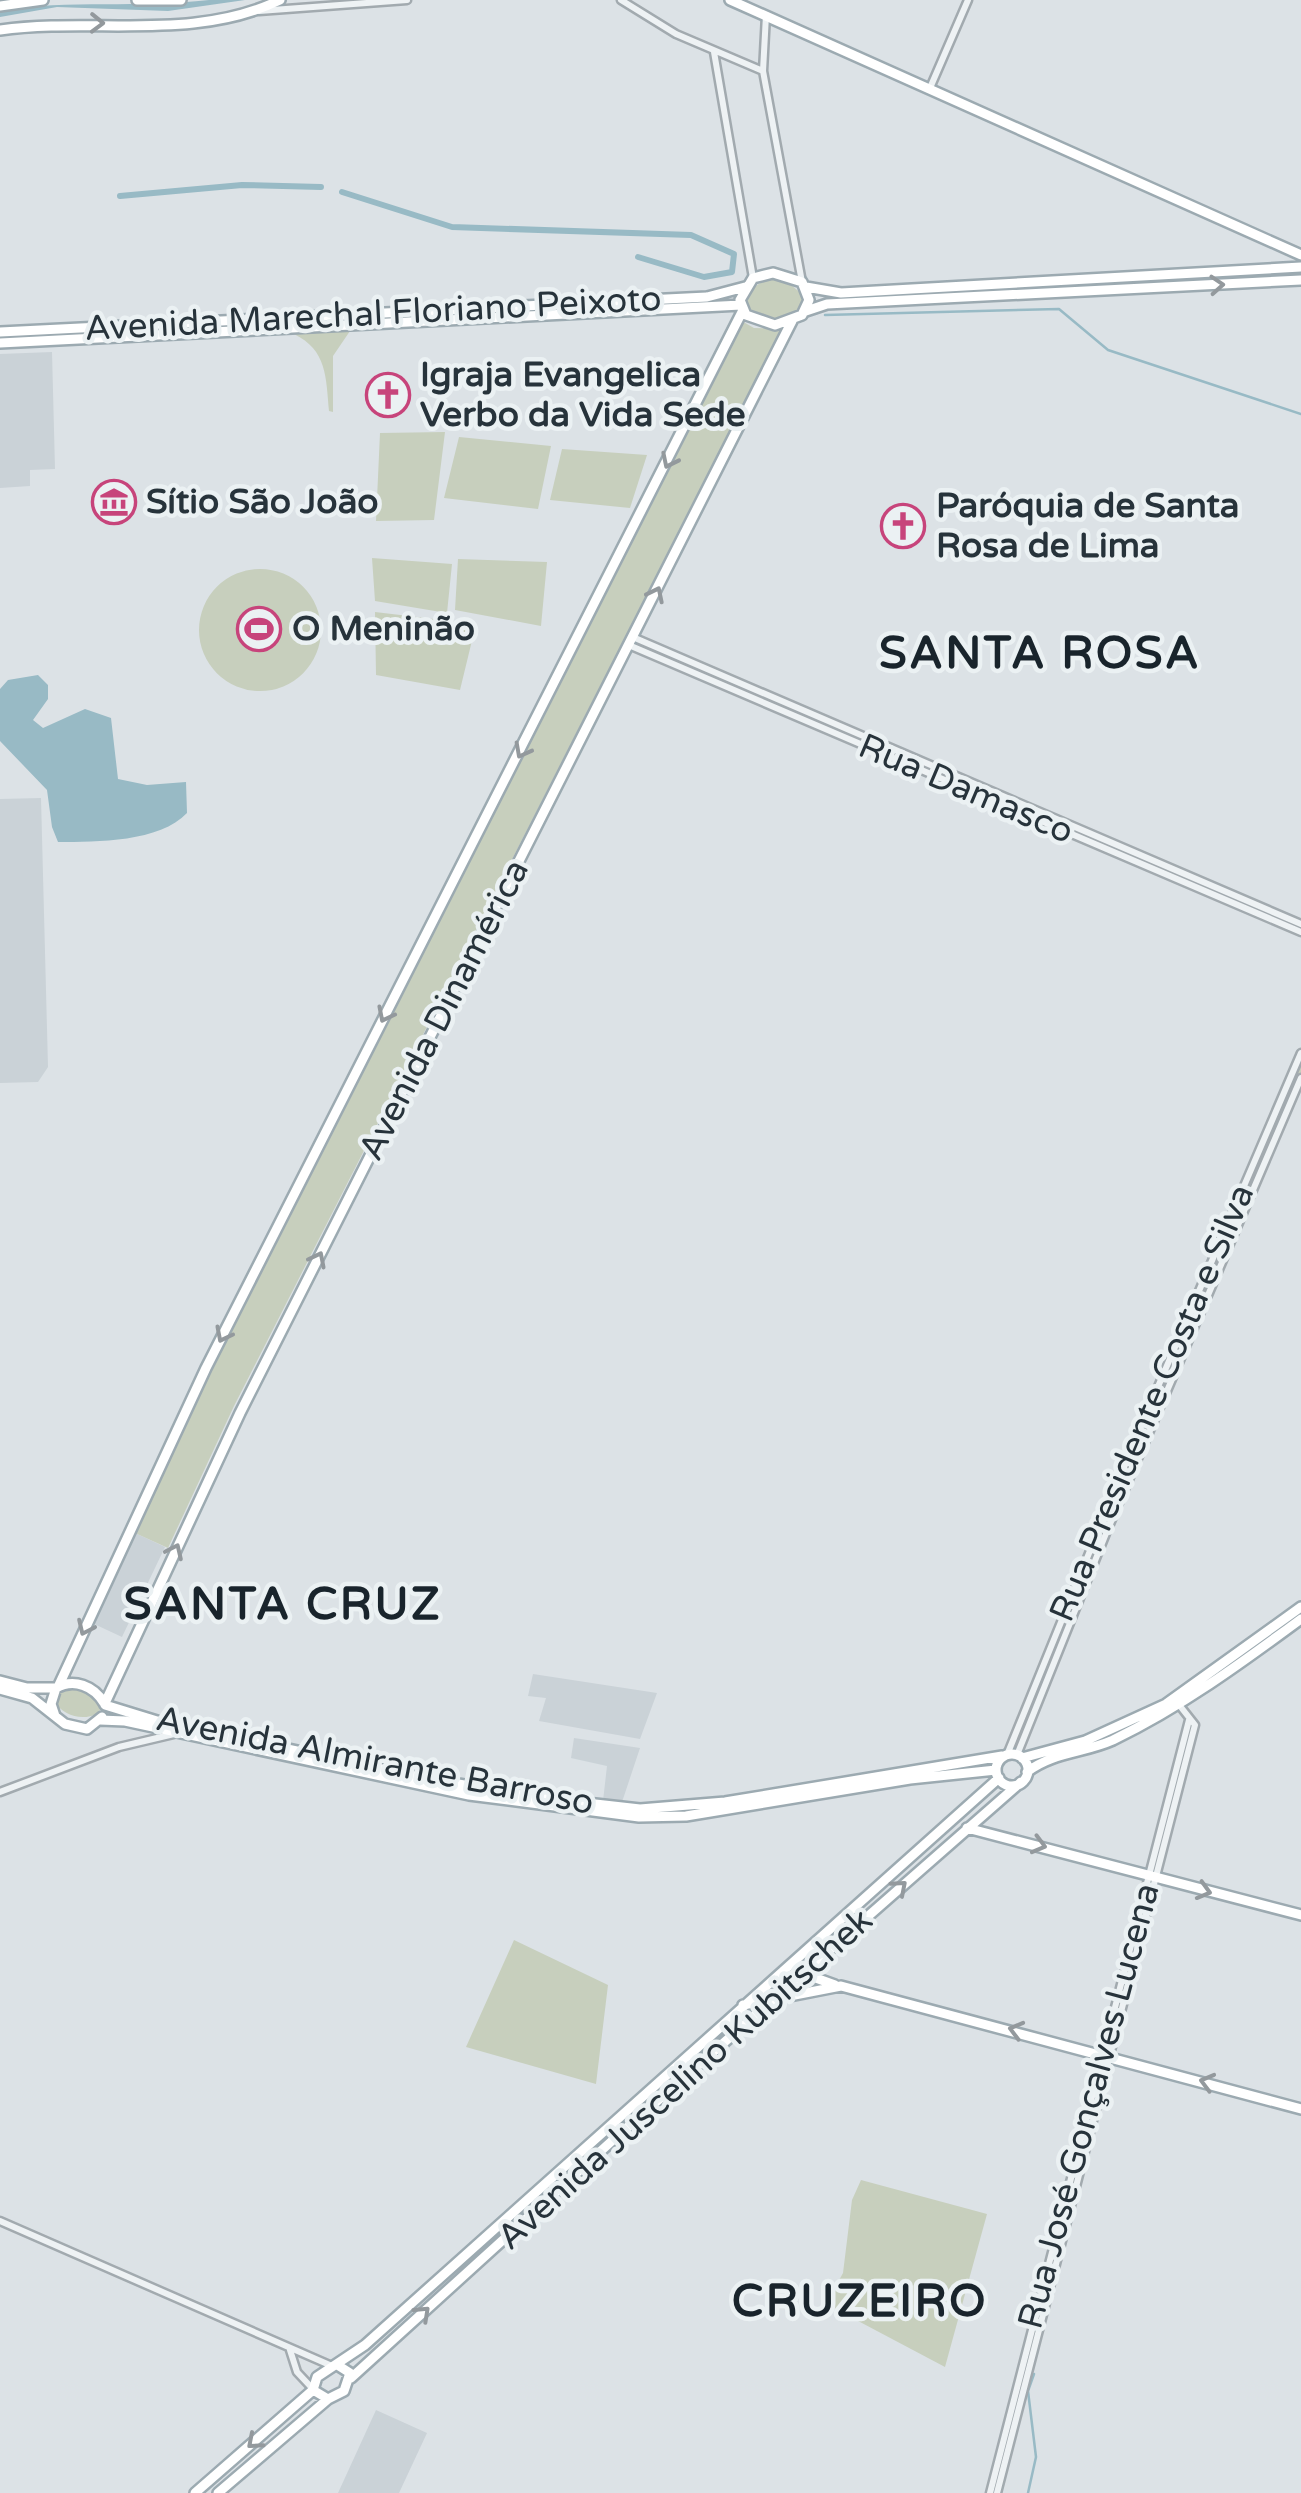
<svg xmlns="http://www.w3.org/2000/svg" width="1301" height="2493" font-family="'Varela Round',sans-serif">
<rect width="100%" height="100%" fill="#dce2e6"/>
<!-- built -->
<path fill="#cad2d7" d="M52 352 55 469 30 470V486L0 488V354Z
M41 798 48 1067 38 1082 0 1083V799Z
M135 1533 165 1547 122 1637 92 1623Z
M533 1674 657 1693 640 1739 539 1721 546 1698 528 1696Z
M574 1738 640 1748 622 1802 603 1801 607 1766 571 1758Z
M376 2410 427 2433 399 2493H338Z"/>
<!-- green -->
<path fill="#c7cfbd" d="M784 279 803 295 799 311 779 322 750 312 744 298C756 283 766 278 784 279Z
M740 320 754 328 782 329 234 1406 168 1548 135 1533 247 1293Z
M350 331 333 356V412L329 411C326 377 327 350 294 334Z
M445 432 434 520 376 521 380 433Z
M459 437 551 446 538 509 444 498Z
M562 449 647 455 630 508 550 500Z
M372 558 452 564 447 613 375 601Z
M458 559 547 562 541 626 455 610Z
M199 630a61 61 0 1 1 122 0a61 61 0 1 1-122 0Z
M375 612 476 624 460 690 376 675Z
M1301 1057V1074L1115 1508 1017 1753H1009Z
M82 1687 101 1707 98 1714C80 1721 65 1716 53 1701L55 1693Z
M514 1940 608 1985 596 2084 466 2047Z
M861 2180 987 2214 945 2367 826 2304 843 2273 852 2200Z"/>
<!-- water -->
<path fill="#98bac5" d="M209 0H245L168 11 57 7 0 17V10C70 0 139 8 209 0Z
M38 675 48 685V699L33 720 43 728 85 709 111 718 118 779 147 785 186 782 187 813C160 842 97 842 58 842L52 827 47 790 0 741V689L8 680Z"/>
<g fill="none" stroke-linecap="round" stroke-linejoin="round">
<!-- stream -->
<path stroke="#98bac5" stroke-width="2.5" d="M825 315 1059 309 1108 350 1301 414
M1028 2493 1036 2457 1028 2391 1034 2374"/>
<!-- canal -->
<path stroke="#98bac5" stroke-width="6" d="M342 192 452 227 691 235 734 254 732 272 704 277 638 257
M120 196 242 185 321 187"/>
<defs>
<path id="minor" d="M621 0 676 34 763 71
M259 11 407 0
M766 15 763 71 802 282
M714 52 753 278
M930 88 968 0
M635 638 1301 924
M631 646 1301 932
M1007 1755 1133 1445 1301 1053
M1017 1755 1107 1531 1301 1078
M0 1792 119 1747 174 1734
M0 2221 332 2366
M290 2350 297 2372 312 2388
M990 2493 1189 1720
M997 2493 1195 1725 1180 1706"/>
<path id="major" d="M137 0H181
M730 0 1301 255
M0 6 43 0
M0 30C93 17 193 42 280 0
M773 273 802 282 809 300 802 315 775 325 746 315 740 300 753 278Z
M806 287 841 293 1301 267
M806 311 827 304 1301 280
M0 332 707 297 745 287
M0 343 741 305
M0 1681 27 1688H56
M59 1685 206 1368 743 310
M0 1689 32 1698 65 1724 87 1729 102 1717
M105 1703 240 1413 792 321
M105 1705 157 1721 419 1777 533 1797 640 1809 725 1802 1002 1756
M55 1716 51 1704 56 1688C74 1678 94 1686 104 1703
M100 1720 125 1721 469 1795 639 1817 686 1816 910 1779 996 1770
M996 1770a16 16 0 1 1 32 0a16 16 0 1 1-32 0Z
M1022 1758 1085 1741 1166 1704 1301 1607
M1027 1772C1053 1752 1084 1753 1113 1740 1181 1707 1240 1664 1301 1619
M967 1828 1301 1915
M802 1973 835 1985
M743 2005 841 1986 1301 2109
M351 2378 614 2139 1021 1782
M313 2390 317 2377 365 2345 999 1778
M313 2390 328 2399 344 2391 350 2373 339 2366
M195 2493 313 2390
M218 2493 328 2399"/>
</defs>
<!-- minor casing -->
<use href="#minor" stroke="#a2aaaf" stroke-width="11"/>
<!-- major casing -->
<use href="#major" stroke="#9caab1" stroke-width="14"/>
<!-- minor -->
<use href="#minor" stroke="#eef2f4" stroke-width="6"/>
<!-- major -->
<use href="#major" stroke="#fff" stroke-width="9"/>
</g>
<!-- one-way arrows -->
<defs><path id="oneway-chevron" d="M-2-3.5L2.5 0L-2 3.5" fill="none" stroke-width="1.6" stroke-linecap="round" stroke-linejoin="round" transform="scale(2.5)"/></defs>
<g stroke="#93999d">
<use href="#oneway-chevron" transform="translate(97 23) rotate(1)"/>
<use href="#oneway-chevron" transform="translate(1217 285) rotate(-4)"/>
<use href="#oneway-chevron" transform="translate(669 461) rotate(116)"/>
<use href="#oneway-chevron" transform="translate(656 594) rotate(-64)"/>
<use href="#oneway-chevron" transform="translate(522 751) rotate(118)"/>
<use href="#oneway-chevron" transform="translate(385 1015) rotate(117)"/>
<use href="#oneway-chevron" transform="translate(318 1259) rotate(-63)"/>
<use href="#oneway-chevron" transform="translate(223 1335) rotate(117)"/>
<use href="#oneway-chevron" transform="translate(175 1551) rotate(-65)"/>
<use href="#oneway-chevron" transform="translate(85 1628) rotate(115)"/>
<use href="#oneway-chevron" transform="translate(1039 1845) rotate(15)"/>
<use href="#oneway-chevron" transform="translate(900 1887) rotate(-41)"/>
<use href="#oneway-chevron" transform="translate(1204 1891) rotate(16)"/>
<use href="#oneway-chevron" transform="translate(1016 2030) rotate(-165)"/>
<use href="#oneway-chevron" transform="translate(1207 2082) rotate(-165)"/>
<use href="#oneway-chevron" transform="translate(423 2313) rotate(-43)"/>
<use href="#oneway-chevron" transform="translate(254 2442) rotate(139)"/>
</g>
<!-- icons -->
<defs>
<symbol id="church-ring" viewBox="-11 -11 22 22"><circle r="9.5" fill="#ebf1f3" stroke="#c7447b" stroke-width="1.5"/><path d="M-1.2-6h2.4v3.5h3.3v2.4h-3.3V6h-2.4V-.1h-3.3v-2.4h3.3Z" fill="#c7447b"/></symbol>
<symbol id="museum-ring" viewBox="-11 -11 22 22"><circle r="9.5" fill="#ebf1f3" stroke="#c7447b" stroke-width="1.5"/><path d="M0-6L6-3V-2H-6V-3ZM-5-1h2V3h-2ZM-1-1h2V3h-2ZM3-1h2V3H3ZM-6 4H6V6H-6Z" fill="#c7447b"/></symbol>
<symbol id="stadium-ring" viewBox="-11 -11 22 22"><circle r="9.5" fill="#ebf1f3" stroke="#c7447b" stroke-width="1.5"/><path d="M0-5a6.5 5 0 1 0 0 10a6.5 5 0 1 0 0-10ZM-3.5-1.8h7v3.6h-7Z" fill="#c7447b"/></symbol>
</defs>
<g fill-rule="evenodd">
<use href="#church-ring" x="363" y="370" width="50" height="50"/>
<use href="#museum-ring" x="89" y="477" width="50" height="50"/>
<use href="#church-ring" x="878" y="501" width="50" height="50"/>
<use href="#stadium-ring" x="234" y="604" width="50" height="50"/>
</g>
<g text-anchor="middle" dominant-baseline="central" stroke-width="9" stroke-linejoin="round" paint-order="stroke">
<!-- street labels -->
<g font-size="35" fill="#27333b" stroke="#ebf1f3">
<text transform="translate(373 314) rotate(-3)">Avenida Marechal Floriano Peixoto</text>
<text transform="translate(966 789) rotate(23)">Rua Damasco</text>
<text transform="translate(444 1010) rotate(-63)">Avenida Dinamérica</text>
<text transform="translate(1152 1403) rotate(-67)">Rua Presidente Costa e Silva</text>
<text transform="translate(375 1761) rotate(11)">Avenida Almirante Barroso</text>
<text transform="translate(685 2079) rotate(-42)">Avenida Juscelino Kubitschek</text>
<text transform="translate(1089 2106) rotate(-75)">Rua José Gonçalves Lucena</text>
</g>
<!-- poi labels -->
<g font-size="35" font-weight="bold" fill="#27333b" stroke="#ebf1f3" text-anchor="start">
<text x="420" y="375">Igraja Evangelica<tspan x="420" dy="40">Verbo da Vida Sede</tspan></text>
<text x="146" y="502">Sítio São João</text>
<text x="936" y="506">Paróquia de Santa<tspan x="936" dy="40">Rosa de Lima</tspan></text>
<text x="292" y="629">O Meninão</text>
</g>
<!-- district labels -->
<g font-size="45" font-weight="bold" letter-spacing="2.5" fill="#19242c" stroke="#ebf1f3">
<text x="1040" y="654">SANTA ROSA</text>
<text x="283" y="1605">SANTA CRUZ</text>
<text x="860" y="2302">CRUZEIRO</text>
</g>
</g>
</svg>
